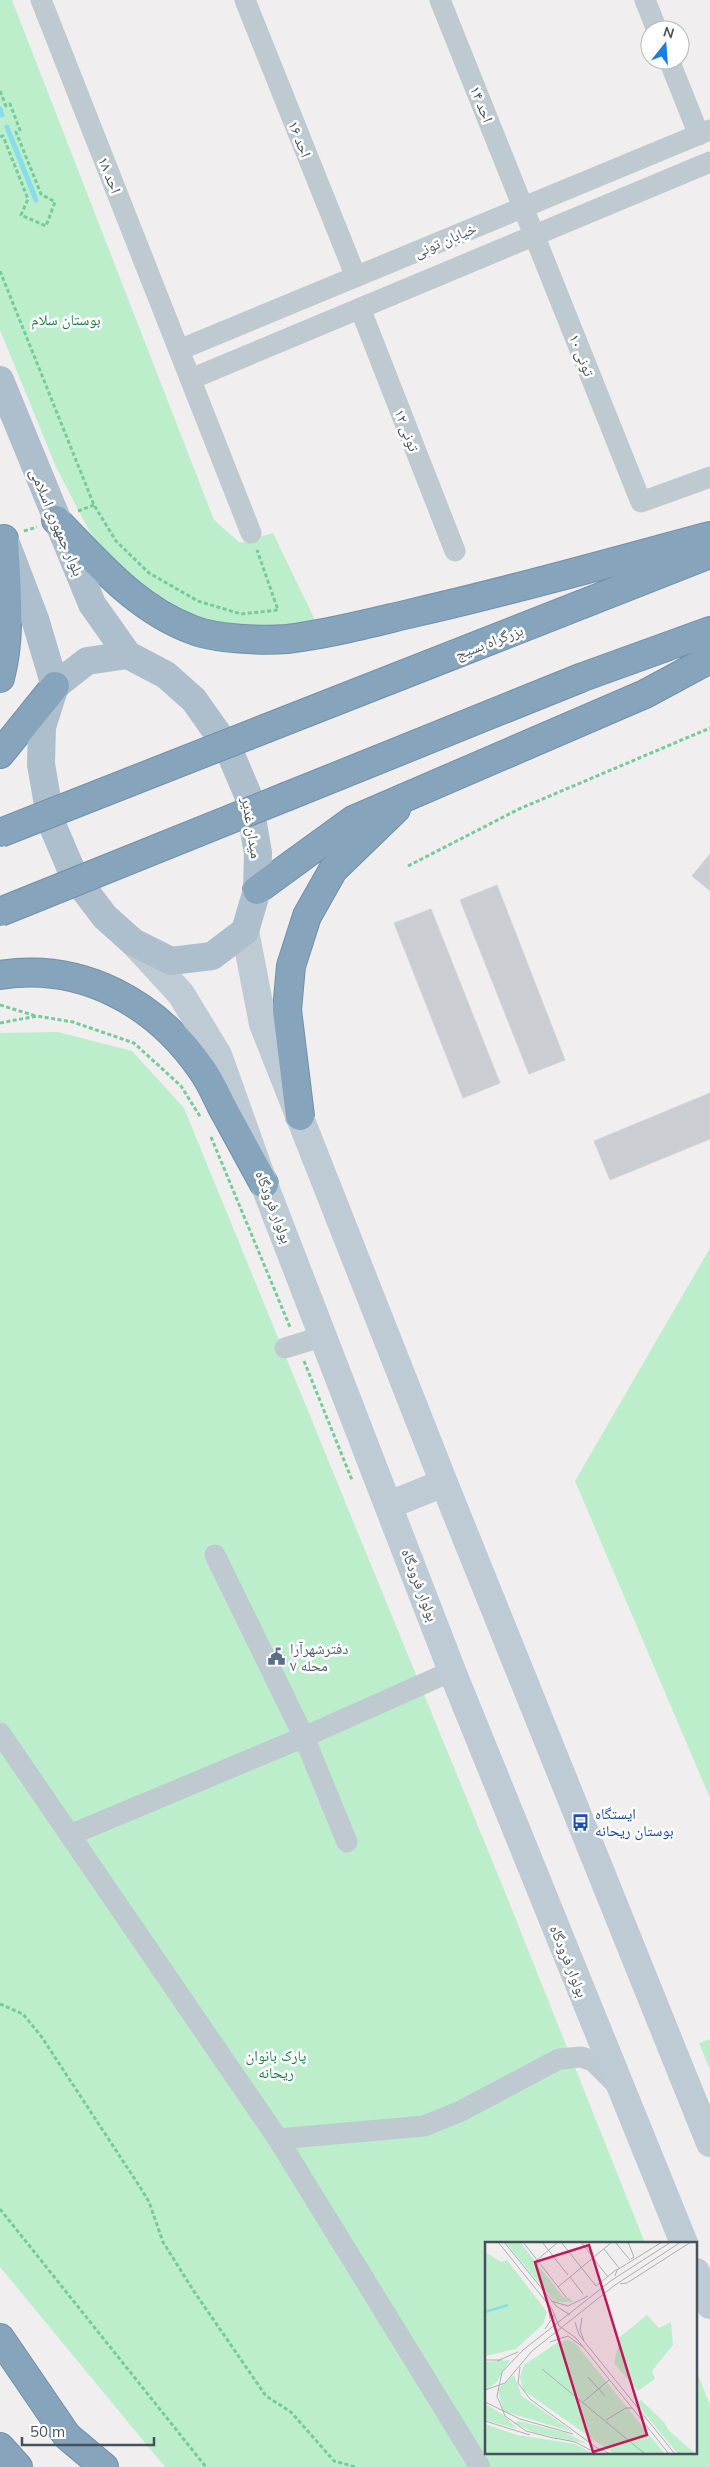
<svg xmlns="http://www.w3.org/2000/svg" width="710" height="2467" font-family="Mulish,'Noto Naskh Arabic',sans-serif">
<rect width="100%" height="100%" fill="#f0eeee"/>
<!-- green -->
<path fill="#bceecc" d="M0 0H12L214 520 240 543 273 533 315 620 252 630 197 618 146 590 97 546 56 467 0 330Z
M58 1032 132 1051 184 1108 507 1897 645 2243H486V2453H696V2370L710 2405V2467H165L0 2267V1033Z
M710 1248V1798L575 1481Z
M710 2039V2070L699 2043Z"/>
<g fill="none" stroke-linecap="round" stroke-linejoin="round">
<!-- stream -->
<path stroke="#89ddeb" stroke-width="5" d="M0 109 2 115
M7 127 36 200"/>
</g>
<!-- building -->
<path fill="#cacdd2" stroke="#d2d4d9" d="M710 854V891L692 876Z
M497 885 565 1060 529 1074 460 900Z
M431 909 500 1083 463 1098 394 923Z
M710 1093V1139L610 1180 594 1141Z
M281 1646 288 1663 283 1665 275 1649Z"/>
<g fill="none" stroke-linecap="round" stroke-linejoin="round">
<defs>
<path id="highway" d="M56 520C97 562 136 609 193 630 216 639 262 641 287 639 330 634 374 622 417 612 515 590 612 562 710 536
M0 678C12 634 6 584 4 539
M267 728 710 554
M0 754 55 686
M288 796 583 677 710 631
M257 890 353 820 645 694 710 659
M0 975C82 962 156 1003 202 1070 210 1081 216 1095 222 1107 236 1133 250 1158 264 1184
M300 1116 287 1010 291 966 307 916 333 870 396 809
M0 2338 67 2436 104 2467
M0 2447 18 2467"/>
</defs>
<!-- highway casing -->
<use href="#highway" stroke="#718fa8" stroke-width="30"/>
<!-- path -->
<path stroke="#74cb9b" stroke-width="3" stroke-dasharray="4 2.5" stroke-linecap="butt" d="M0 91 6 106 10 104 20 130 16 132 41 194 55 202 46 226 21 215 28 199 3 136 0 137
M0 271 94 505 116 541 149 573 198 601 241 614 278 610 257 550
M78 511 94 505
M24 531 37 527
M408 866 519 809 710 728
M0 1005 36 1016
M0 1023 37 1016 73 1022 134 1043 181 1086 201 1118
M211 1137 290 1327
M304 1361 352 1480
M0 2004 23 2014 41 2036 140 2187 149 2202 163 2242 193 2290 266 2396 291 2412 334 2461 356 2467
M0 2209 206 2467"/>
<!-- street -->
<path stroke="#bec9d0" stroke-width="21" d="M41 0 251 533
M245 0 356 277
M440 0 641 502 710 477
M645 0 657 30
M669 60 699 135
M360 308 455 551
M179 350 710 130
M191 379 710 162
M285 1348 324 1336
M215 1555 304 1737 347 1842
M0 1733 278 2139 480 2467
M70 1835 304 1737 452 1671
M278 2139 424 2126 461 2111 559 2059 581 2057 593 2061 618 2086"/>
<!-- secondary -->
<path stroke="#becbd5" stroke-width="28" d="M245 931 263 1024 444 1483 710 2143
M134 943 181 994 218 1055 264 1184 452 1671 684 2243
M389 1505 444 1483
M696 2272 710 2305"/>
<!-- primary -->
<path stroke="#adbfcc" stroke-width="28" d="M0 380 92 604 128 655
M7 546 35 619 55 686
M128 655 166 675 194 700 228 748 248 795 258 853 257 890 245 931 212 956 171 961 133 942 105 917 86 892 71 869 51 822 41 764 42 727 55 686 87 661Z"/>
<!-- highway -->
<use href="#highway" stroke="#86a4bc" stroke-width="28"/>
<defs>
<path id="highway-bridge" d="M0 833 267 728
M0 912 288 796"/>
</defs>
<!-- highway-bridge casing -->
<use href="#highway-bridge" stroke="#718fa8" stroke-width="30" stroke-linecap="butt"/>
<!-- highway-bridge -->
<use href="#highway-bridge" stroke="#86a4bc" stroke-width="28"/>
</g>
<!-- icons -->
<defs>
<symbol id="civic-bare" viewBox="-9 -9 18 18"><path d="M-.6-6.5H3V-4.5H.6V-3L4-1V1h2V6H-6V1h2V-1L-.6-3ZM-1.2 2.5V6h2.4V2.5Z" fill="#5c6f8a" stroke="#fff" stroke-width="2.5" paint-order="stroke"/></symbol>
<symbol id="bus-bare" viewBox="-9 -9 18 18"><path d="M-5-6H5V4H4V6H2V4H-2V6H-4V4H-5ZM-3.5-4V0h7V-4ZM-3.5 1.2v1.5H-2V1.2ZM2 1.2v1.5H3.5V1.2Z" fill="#1a4fb4" stroke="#fff" stroke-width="2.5" paint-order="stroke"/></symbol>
</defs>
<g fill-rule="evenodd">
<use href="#civic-bare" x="264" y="1644" width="25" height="25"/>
<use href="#bus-bare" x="568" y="1810" width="25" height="25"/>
</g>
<g text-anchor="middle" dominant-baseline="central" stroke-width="5" stroke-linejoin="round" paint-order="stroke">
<!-- street labels -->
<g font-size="15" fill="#46525b" stroke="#fff">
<text transform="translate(482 104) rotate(68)">احد ۱۴</text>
<text transform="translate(300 139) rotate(68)">احد ۱۶</text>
<text transform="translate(110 175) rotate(68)">احد ۱۸</text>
<text transform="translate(445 240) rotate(-23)">خیابان تونی</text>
<text transform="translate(582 355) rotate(68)">تونی ۱۰</text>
<text transform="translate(407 430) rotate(69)">تونی ۱۲</text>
<text transform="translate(57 522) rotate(67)">بلوار جمهوری اسلامی</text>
<text transform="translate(489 642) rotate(-21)">بزرگراه بسیج</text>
<text transform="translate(252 828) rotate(81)">میدان غدیر</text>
<text transform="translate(274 1207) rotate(69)">بولوار فرودگاه</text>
<text transform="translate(420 1585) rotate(69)">بولوار فرودگاه</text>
<text transform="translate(569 1961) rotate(68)">بولوار فرودگاه</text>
</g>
<!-- park labels -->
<g font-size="15" fill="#187b43" stroke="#fff">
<text x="66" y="319">بوستان سلام</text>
<text x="276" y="2055">پارک بانوان<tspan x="276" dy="17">ریحانه</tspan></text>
</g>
<!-- service labels -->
<g font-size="15" fill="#4e5e75" stroke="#fff" text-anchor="start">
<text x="290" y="1648">دفترشهرآرا<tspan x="290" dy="17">محله ۷</tspan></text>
</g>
<!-- transit labels -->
<g font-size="15" fill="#164399" stroke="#fff" text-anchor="start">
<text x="595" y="1813">ایستگاه<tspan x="595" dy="17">بوستان ریحانه</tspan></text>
</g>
</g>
<!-- overview -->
<g transform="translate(485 2242)">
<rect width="212" height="212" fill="#f0eeee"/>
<path d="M20 0H35L78 55H83L88 60H70ZM0 10 16 20 22 18 62 70 58 82 31 107 0 114ZM162 73 174 86 186 80 188 103 167 129 170 137 153 149 129 121 135 95ZM84 98 90 101 180 212H129L38 148 35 135 39 123 73 100ZM25 118 11 141 0 148V120ZM29 133 37 154 88 190 18 169 13 147ZM156 158 179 180 184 189 211 212H193L151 161ZM0 162 17 172 33 187 0 178ZM34 179 81 191 103 202 51 191 28 181ZM0 182 32 193 90 202 109 212H0Z" fill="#bceecc"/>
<path fill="none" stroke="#89ddeb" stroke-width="2.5" d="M0 70 23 63"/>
<path fill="none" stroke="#acb0b3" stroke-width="1" d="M13 0 67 67 74 84 91 96 184 212M19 0 71 64 85 73M38 0 81 55M57 0 83 33M76 0 111 44 132 27M96 0 107 14M130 0 145 18M143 0 149 15 146 17M119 7 134 26M108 16 123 35M52 18 73 0M130 34 132 28 177 0M85 35 98 52M135 42 142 41 206 0M73 45 127 0M66 59 83 64 103 54M63 62 65 77M97 76 95 88 99 99M90 80 94 93 190 212M60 87 70 72M65 100 83 94 98 105M0 118H17M12 119 33 110M35 125 33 141 45 157 112 206 126 212M57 127 160 212M103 135 120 154M0 148 20 141 47 109 130 43 196 0M0 160 35 177 88 192M98 160 124 138M121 178 141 166H147M0 179 45 193M70 196 90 200 113 212M72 197 41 189 20 174 12 154 17 130 38 108 127 38 186 0"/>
<path fill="#c2185b" fill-opacity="0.15" stroke="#c2185b" stroke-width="2.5" d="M104 3 162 193 108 210 50 20Z"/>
<rect width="212" height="212" fill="none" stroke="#46525b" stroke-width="2.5"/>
</g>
<!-- north arrow -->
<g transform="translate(665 45) rotate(17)"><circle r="24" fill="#ffffff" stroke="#b5babd"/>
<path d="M0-4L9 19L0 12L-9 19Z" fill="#1b7ddd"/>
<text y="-8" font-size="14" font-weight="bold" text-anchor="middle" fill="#46525b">N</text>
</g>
<!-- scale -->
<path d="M22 2437v8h132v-8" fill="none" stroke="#46525b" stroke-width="2.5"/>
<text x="30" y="2437" font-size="15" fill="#46525b" stroke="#ffffff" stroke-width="4" paint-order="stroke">50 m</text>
</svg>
